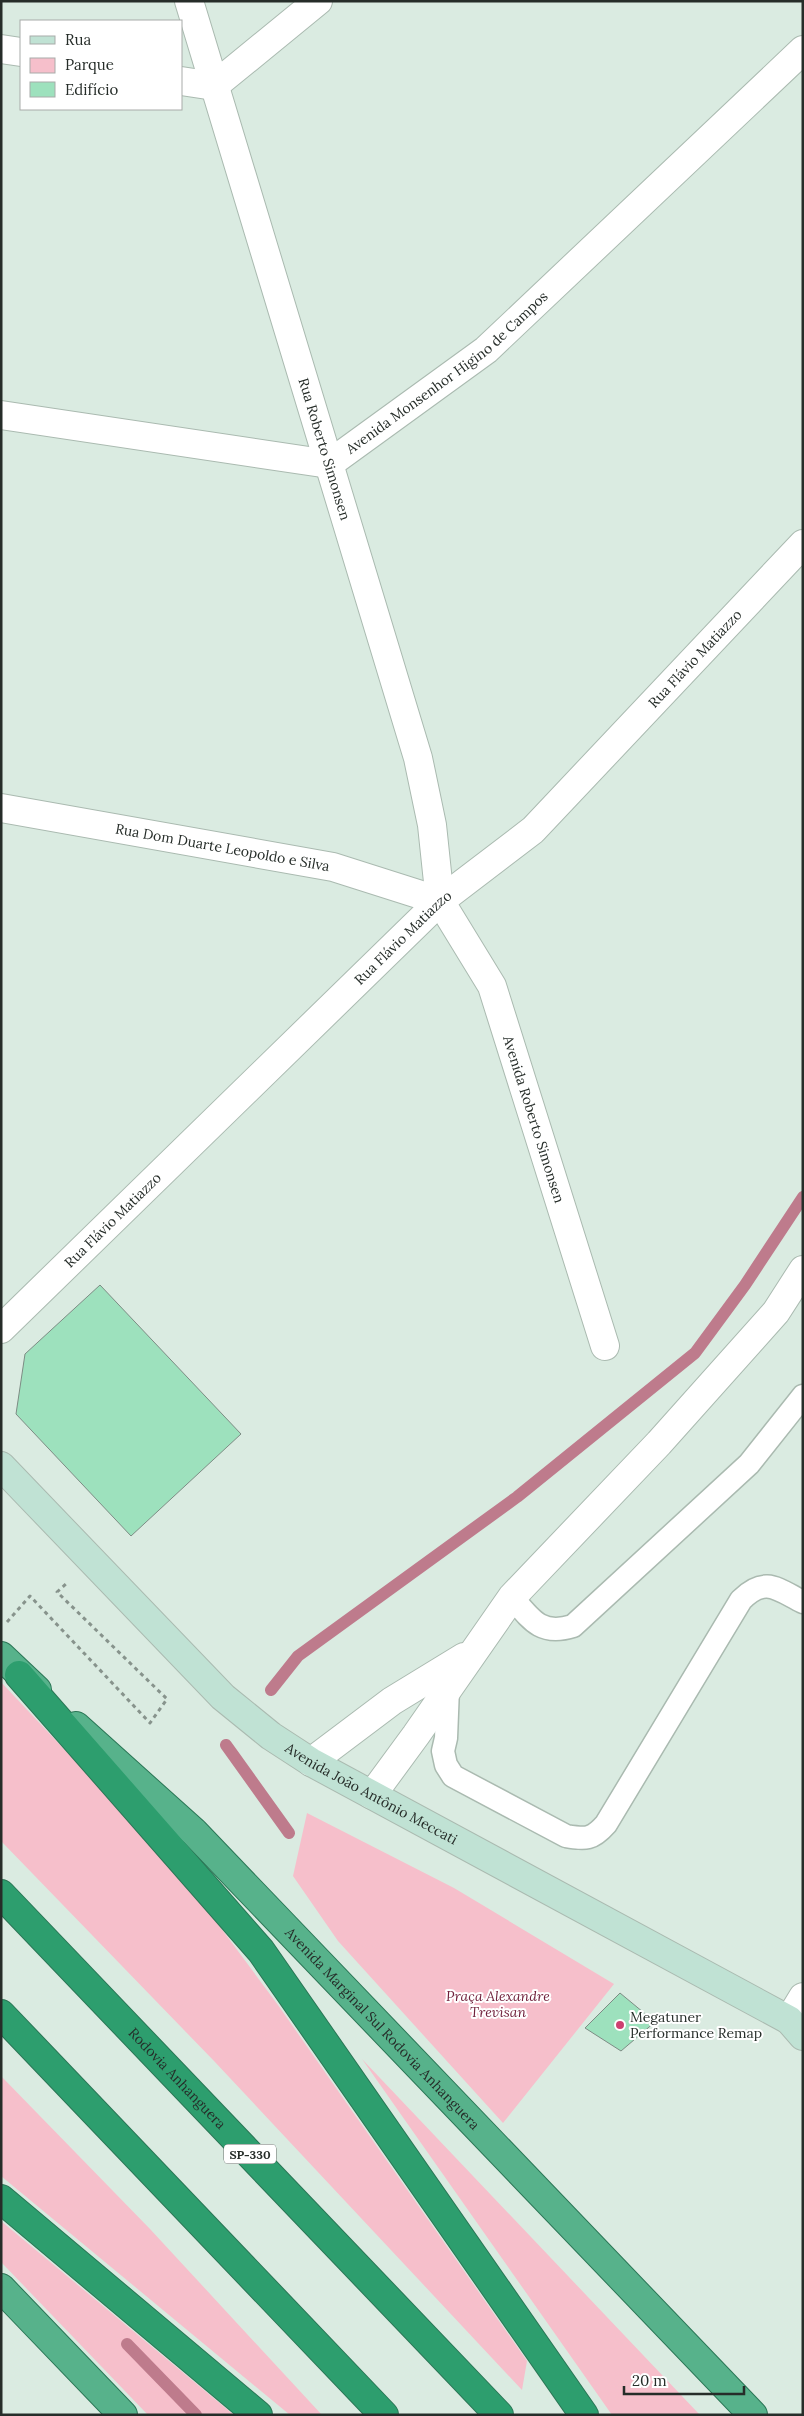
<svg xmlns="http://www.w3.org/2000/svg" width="804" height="2416" font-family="Lora,serif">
<rect width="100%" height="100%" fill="#daebe1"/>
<!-- green -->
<path fill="#f6bfcb" d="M1 1682 125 1814 203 1904 278 2005 527 2361 522 2390 214 2061 1 1841Z
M307 1813 454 1888 614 1984 503 2123 338 1941 293 1876Z
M362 2059 700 2415H612Z
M1 2076 150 2229 322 2415H290L1 2176Z
M1 2221 234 2415H148L1 2262Z"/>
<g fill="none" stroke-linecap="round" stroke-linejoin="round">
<!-- stream -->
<path stroke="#be7b8c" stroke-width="12" d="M271 1690 298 1656 517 1497 695 1353 745 1285 803 1197
M226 1745 289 1833
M127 2344 196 2415"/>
</g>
<!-- building -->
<path fill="#9de1bd" stroke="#7d8c84" d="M100 1285 241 1434 131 1536 16 1414 25 1354Z
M620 1993 655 2022 621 2051 585 2028Z"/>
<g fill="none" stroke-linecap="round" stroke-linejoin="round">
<defs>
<path id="service" d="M512 1597C531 1620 541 1636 573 1626L749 1464 803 1396
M448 1688 446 1738 443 1751 446 1765 453 1776 566 1836C586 1839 592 1840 606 1824L741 1600C765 1576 777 1589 803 1602"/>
<g id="minor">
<path id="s1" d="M189 1 418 758 432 825 440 901 492 986 605 1346"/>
<path d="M1 49 21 52"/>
<path d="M181 81 214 86 318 1"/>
<path id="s2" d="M1 415 329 464 486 350 803 50"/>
<path id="s3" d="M1 808 333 867 440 901"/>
<path id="s4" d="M1 1329 440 901 533 830 803 544"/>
<path d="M311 1762 392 1701 464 1657"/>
<path d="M372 1795 416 1735 512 1597 659 1443 776 1312 803 1270"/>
<path d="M789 2020 803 1997"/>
</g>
<g id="secondary">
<path id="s5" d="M1 1466 223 1697 271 1736 311 1762 789 2020 803 2036"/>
</g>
<g id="trunk">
<path d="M1 1656 37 1690"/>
<path id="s6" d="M76 1726 194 1832 753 2415"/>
<path d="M1 2288 123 2415"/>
</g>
<g id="motorway">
<path d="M19 1675 261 1951 584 2415"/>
<path id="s7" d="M1 1894 499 2415"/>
<path d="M1 2014 384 2415"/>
<path d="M1 2199 258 2415"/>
</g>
</defs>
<!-- service casing -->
<use href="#service" stroke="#aabab0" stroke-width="25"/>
<!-- minor casing -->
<use href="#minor" stroke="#aabab0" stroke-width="30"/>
<!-- secondary casing -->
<use href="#secondary" stroke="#aabab0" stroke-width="30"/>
<!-- trunk casing -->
<use href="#trunk" stroke="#2b7656" stroke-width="30"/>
<!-- motorway casing -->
<use href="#motorway" stroke="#2b7656" stroke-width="30"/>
<!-- path -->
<path stroke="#87938c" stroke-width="3" stroke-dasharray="4 4" stroke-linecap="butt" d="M7 1622 30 1596 150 1723 167 1699 57 1592 66 1584"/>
<!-- service -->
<use href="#service" stroke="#fff" stroke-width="22"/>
<!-- minor -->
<use href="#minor" stroke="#fff" stroke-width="28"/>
<!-- secondary -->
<use href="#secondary" stroke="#c0e2d4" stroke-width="28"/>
<!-- trunk -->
<use href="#trunk" stroke="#57b28b" stroke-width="28"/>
<!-- motorway -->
<use href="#motorway" stroke="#2d9e6e" stroke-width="28"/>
</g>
<!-- markers -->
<circle fill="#cd4070" stroke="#fff" stroke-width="2" cx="620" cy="2025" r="5"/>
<g text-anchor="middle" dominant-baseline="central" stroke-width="4" stroke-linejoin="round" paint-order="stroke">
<!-- shield labels -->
<rect fill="#fff" stroke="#676c69" stroke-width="1" x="224" y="2144.5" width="52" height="19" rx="4"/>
<g font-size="12" font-weight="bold" fill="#262d29">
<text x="250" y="2154">SP-330</text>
</g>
<!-- street labels -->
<g font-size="14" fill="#262d29" stroke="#fff">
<text stroke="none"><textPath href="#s2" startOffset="481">Avenida Monsenhor Higino de Campos</textPath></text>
<text stroke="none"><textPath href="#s1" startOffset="468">Rua Roberto Simonsen</textPath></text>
<text stroke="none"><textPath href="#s4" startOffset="966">Rua Flávio Matiazzo</textPath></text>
<text stroke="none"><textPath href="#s3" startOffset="225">Rua Dom Duarte Leopoldo e Silva</textPath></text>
<text stroke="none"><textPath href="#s4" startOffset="561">Rua Flávio Matiazzo</textPath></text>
<text stroke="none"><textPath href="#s1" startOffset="1175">Avenida Roberto Simonsen</textPath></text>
<text stroke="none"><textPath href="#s4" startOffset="156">Rua Flávio Matiazzo</textPath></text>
<text stroke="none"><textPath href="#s5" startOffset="498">Avenida João Antônio Meccati</textPath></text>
<text stroke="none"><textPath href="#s6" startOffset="431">Avenida Marginal Sul Rodovia Anhanguera</textPath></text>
<text stroke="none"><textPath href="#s7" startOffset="255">Rodovia Anhanguera</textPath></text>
</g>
<!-- park labels -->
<g font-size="14" font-style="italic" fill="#6f1f3a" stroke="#fff">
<text x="498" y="1996">Praça Alexandre<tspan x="498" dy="16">Trevisan</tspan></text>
</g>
<!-- poi labels -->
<g font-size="14" fill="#262d29" stroke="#fff" text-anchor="start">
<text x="630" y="2017">Megatuner<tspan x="630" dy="16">Performance Remap</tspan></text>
</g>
</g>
<!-- border -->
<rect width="804" height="2416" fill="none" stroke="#262d29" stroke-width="5"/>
<!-- legend -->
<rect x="20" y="20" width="162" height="90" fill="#ffffff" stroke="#a8aba9"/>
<rect x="30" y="36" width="25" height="8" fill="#c0e2d4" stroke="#a8aba9"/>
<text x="65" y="45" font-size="15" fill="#262d29">Rua</text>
<rect x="30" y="58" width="25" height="15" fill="#f6bfcb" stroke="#a8aba9"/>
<text x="65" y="70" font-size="15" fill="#262d29">Parque</text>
<rect x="30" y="82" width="25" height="15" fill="#9de1bd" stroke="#a8aba9"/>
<text x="65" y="95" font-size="15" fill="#262d29">Edifício</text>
<!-- scale -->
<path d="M624 2386v8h120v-8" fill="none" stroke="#262d29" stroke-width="2.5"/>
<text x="632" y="2386" font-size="15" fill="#262d29" stroke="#ffffff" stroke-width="4" paint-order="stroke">20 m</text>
</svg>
